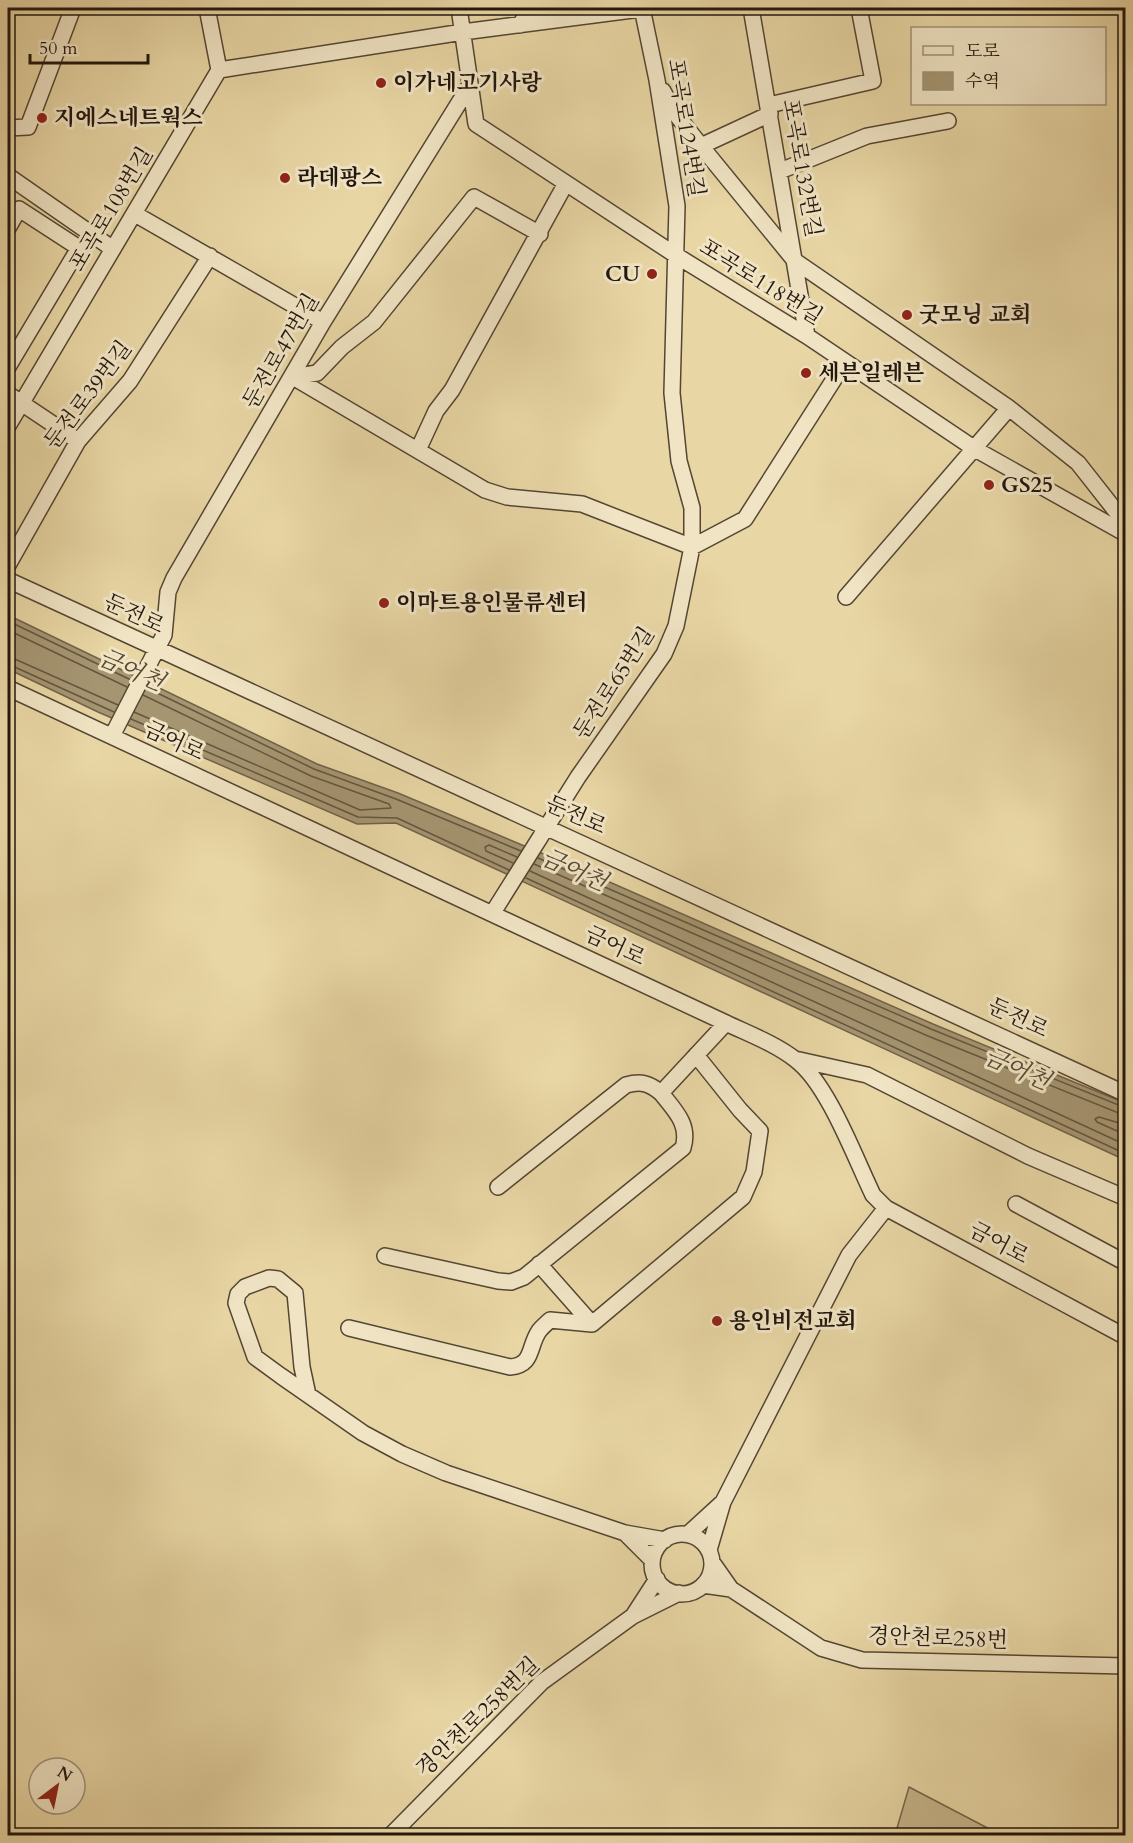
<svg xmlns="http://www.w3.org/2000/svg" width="1133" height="1843" font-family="Cardo,'Noto Serif KR',serif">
<rect width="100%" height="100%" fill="#e8d6a4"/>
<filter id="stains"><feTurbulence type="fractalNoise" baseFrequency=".00333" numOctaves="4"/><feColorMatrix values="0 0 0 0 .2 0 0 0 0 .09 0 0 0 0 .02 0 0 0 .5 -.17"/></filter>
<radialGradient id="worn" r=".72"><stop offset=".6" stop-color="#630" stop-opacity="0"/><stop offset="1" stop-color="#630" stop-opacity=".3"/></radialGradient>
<!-- green -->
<path fill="#c6b58a" stroke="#74664c" stroke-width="1.5" d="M909 1787 1001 1835H895Z"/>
<!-- water -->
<path fill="#a59571" stroke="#716249" stroke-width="1.5" d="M8 615 317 764 398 793 589 873 933 1024 1125 1103V1160L396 823 357 824 98 712 8 669Z"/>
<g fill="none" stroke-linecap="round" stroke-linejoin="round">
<!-- shore -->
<path stroke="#64563f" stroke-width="1.5" d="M8 621 131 680
M8 630 127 687
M8 656 118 705
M8 664 114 712
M147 688 314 769 396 799 521 851
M134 712 360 810 391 808 389 804 311 776 143 695
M131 719 358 817 397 818 509 870
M538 858 931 1029 1126 1108
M513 863 486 851 485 847 489 845 517 857
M534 864 928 1036 1126 1116
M530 871 1126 1145
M526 878 1126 1154
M1126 1125 1099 1117 1095 1119 1097 1122 1126 1135"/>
<defs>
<path id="minor" d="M459 8 476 124 677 256 807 336 975 449 1126 534
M751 8 807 336
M520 25 530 8
M219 70 463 32 648 8
M663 91 675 113 701 146 795 261 1009 408 1078 463 1126 524
M769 105 873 81 859 8
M8 128 28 127 73 8
M701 146 770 114
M780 171 867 136 948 121
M8 176 113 249
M135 214 323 322
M8 228 19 209 79 248 8 367
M293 377 485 490 507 497 582 504 692 547V508L679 461 672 393 677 206 657 80 642 8
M293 377 317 373 342 347 374 322 474 197 540 234
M8 394 78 441
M8 426 219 70 207 8
M418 450 436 411 452 390 566 183
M8 565 78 441 130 381 210 256
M8 580 1126 1094
M846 597 1009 408
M8 688 726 1023C749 1034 776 1044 796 1060 828 1084 855 1158 873 1195L886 1208 1126 1337
M112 736 164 635 168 592 174 578 323 322 470 85
M492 914 578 777 664 654 676 626 692 547 745 519 845 362
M795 1059 867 1075 1028 1156 1126 1198
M498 1187 626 1085C641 1081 649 1083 661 1093L726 1023
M1016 1204 1126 1263
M385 1256 498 1281 511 1282 524 1277 683 1148C690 1124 675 1111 661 1093
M539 1264 592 1324
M349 1328 510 1367C534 1365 528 1347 539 1331 542 1327 547 1323 550 1320L592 1324 743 1197 754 1172 760 1131 740 1110 696 1055
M308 1395 302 1367 295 1293 278 1279 269 1278 245 1287 238 1294 236 1303 255 1357 281 1376 363 1433 402 1454 446 1473 625 1533
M723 1502 849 1255 886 1208
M688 1534 723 1502 709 1550
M652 1564a30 30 0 1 1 60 0a30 30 0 1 1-60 0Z
M652 1560 625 1533 665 1540
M657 1579 633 1616 679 1593
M703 1585 731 1589 712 1562
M731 1589 821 1648 862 1660 1126 1666
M390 1836 542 1682 633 1616"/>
</defs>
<!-- minor casing -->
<use href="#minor" stroke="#544633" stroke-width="18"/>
<!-- minor -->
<use href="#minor" stroke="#f0e4c4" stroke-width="15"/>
</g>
<!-- markers -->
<g fill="#8f2418" stroke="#f0e4c4" stroke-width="2">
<circle cx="381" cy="83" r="6"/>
<circle cx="42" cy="118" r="6"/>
<circle cx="285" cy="178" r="6"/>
<circle cx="652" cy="274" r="6"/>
<circle cx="907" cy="315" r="6"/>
<circle cx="806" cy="373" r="6"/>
<circle cx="989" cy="485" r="6"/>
<circle cx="384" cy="603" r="6"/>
<circle cx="717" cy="1321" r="6"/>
</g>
<g text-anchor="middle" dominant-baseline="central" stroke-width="6" stroke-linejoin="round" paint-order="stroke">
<!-- poi labels -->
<g font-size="22" font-weight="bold" fill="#22160d" stroke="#f0e4c4" text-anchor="start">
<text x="393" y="83">이가네고기사랑</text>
<text x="54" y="118">지에스네트웍스</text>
<text x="297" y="178">라데팡스</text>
<text x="640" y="274" text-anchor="end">CU</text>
<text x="919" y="315">굿모닝 교회</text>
<text x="818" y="373">세븐일레븐</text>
<text x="1001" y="485">GS25</text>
<text x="396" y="603">이마트용인물류센터</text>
<text x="729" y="1321">용인비전교회</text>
</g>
<!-- street labels -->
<g font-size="22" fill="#22160d" stroke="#f0e4c4">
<text transform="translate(686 128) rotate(81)">포곡로124번길</text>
<text transform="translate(802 168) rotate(80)">포곡로132번길</text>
<text transform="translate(111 209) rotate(-59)">포곡로108번길</text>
<text transform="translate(761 282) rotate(32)">포곡로118번길</text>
<text transform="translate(281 351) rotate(-60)">둔전로47번길</text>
<text transform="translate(88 395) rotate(-53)">둔전로39번길</text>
<text transform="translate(134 614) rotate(25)">둔전로</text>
<text transform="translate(614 683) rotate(-57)">둔전로65번길</text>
<text transform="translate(174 741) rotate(25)">금어로</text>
<text transform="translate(576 815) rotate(24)">둔전로</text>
<text transform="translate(615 946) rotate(25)">금어로</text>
<text transform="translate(1018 1018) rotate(25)">둔전로</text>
<text transform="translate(999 1243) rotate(28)">금어로</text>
<text transform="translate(938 1638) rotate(2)">경안천로258번</text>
<text transform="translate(478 1717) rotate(-44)">경안천로258번길</text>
</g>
<!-- water labels -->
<g font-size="24" font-style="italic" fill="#564935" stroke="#f0e4c4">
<text transform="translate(131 670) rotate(24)">금어천</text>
<text transform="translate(574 870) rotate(24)">금어천</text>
<text transform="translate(1017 1069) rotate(24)">금어천</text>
</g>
</g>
<!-- margin -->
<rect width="1133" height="1843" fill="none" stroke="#e8d6a4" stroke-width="30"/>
<rect x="9" y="9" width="1115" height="1825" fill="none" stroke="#22160d" stroke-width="3"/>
<rect x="15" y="15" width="1103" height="1813" fill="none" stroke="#22160d" stroke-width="1.5"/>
<!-- legend -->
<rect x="911" y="27" width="195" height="78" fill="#f0e4c4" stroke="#9e927b" stroke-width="1.5"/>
<rect x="923" y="46" width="30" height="9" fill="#f0e4c4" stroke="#9e927b" stroke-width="1.5"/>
<text x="965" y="57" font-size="18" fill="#22160d">도로</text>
<rect x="923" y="72" width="30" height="18" fill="#a59571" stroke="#9e927b" stroke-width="1.5"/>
<text x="965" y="87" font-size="18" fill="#22160d">수역</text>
<!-- north arrow -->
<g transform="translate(57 1786) rotate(32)"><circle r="28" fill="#f0e4c4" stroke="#9e927b" stroke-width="1.5"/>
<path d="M0-4.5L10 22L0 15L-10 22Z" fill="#8f2418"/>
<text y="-9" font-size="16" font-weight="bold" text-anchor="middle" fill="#22160d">N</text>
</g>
<!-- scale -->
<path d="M30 54v9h118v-9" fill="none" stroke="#22160d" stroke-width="3"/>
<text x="39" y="54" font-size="18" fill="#22160d" stroke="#f0e4c4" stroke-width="4.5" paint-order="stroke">50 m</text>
<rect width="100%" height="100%" filter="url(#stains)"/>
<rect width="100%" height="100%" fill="url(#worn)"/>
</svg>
